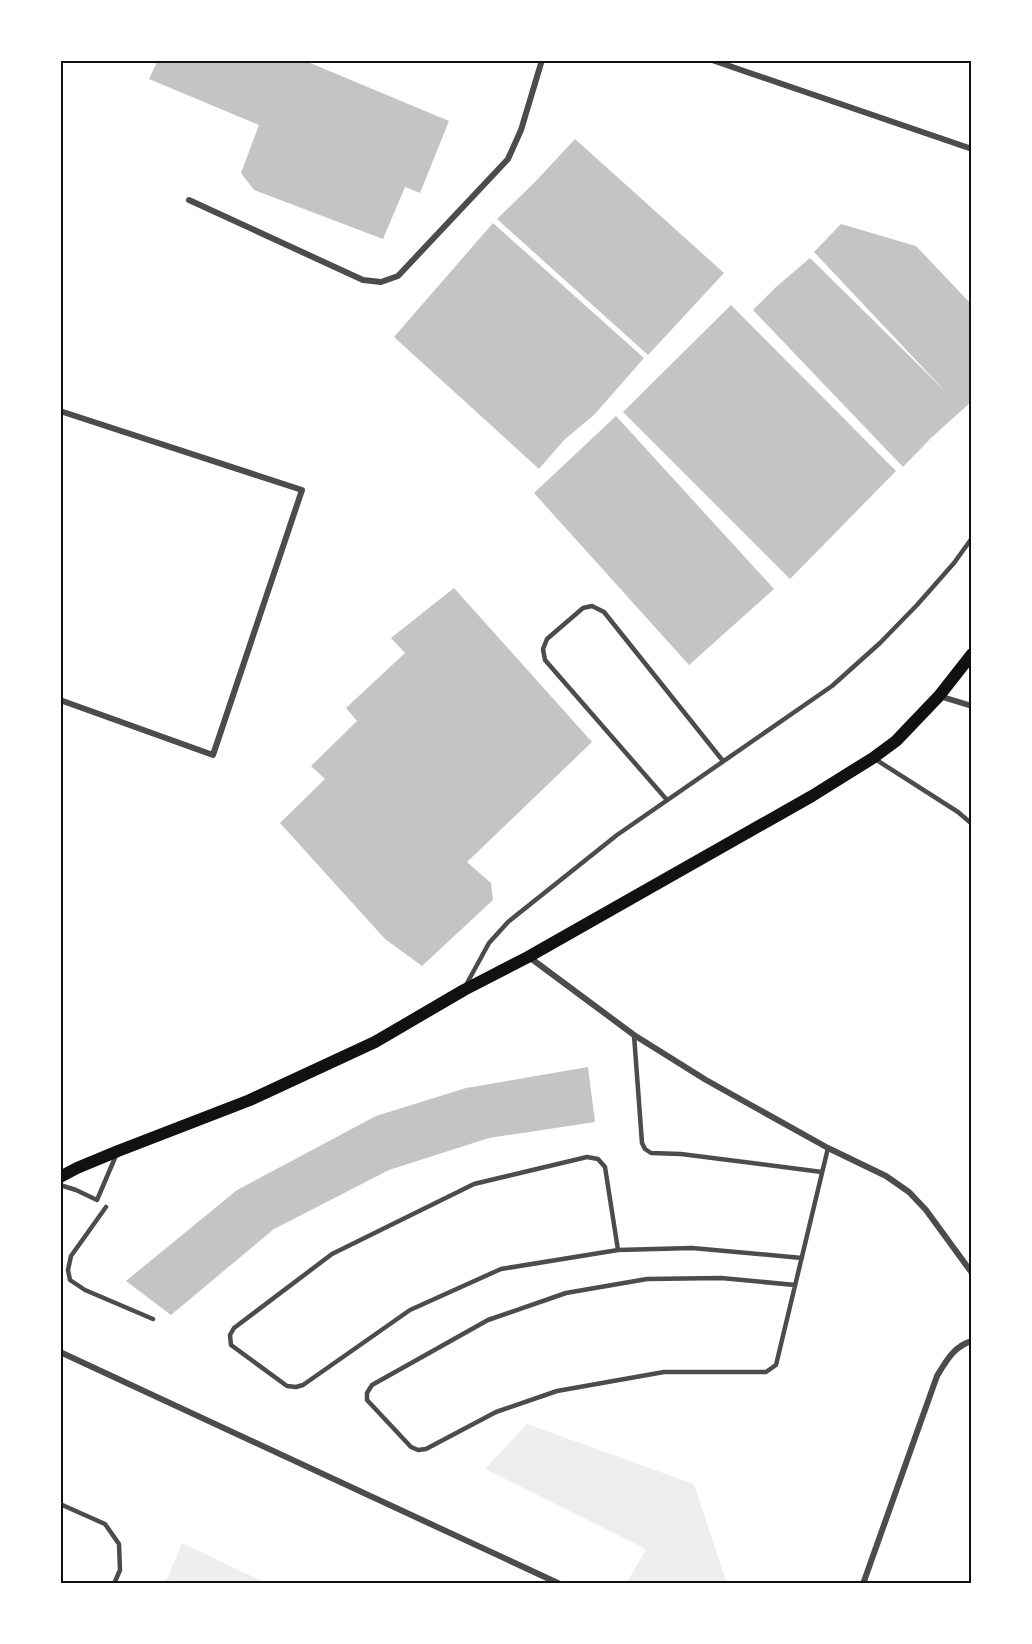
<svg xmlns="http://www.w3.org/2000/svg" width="1032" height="1644" font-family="Ubuntu,sans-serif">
<rect width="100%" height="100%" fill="#fff"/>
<!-- green -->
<path fill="#eee" d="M527 1424 694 1484 727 1584H626L646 1549 485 1469Z
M182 1543 268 1584H165Z"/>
<!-- building -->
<path fill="#c4c4c4" d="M158 60H303L449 121 420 193 405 187 383 239 254 190 241 173 259 125 149 79Z
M575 139 724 273 648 355 497 219 535 182Z
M493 223 644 358 594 415 564 440 539 469 394 337Z
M841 224 916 246 972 305V401L931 438 903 467 753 310 776 287 810 258 946 392 814 252Z
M731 305 896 471 790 579 623 412Z
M616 416 774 589 689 665 534 493Z
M454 588 592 742 467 862 491 883 493 900 422 966 385 939 280 823 325 779 311 766 357 721 346 708 405 653 391 638Z
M588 1067 595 1122 489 1138 389 1170 274 1229 171 1315 126 1281 237 1190 376 1116 466 1088Z"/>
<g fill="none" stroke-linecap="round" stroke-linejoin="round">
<!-- service -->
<path stroke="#4c4c4c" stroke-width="4.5" d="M875 759 958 812 972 824
M667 800 545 660 543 649 547 639 583 608 592 606 604 612 723 761
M466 985 489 943 508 922 617 835 832 686 880 643 917 605 954 563 972 538
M634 1035 642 1143 645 1149 651 1153 681 1154 822 1172
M60 1185 76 1190 97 1200 117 1153
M106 1207 71 1256 68 1270 70 1280 85 1290 153 1319
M618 1250 605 1167 598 1159 587 1157 474 1184 332 1254 234 1328 230 1335 231 1345 287 1386 296 1387 303 1385 410 1310 501 1269 618 1250 692 1248 802 1258
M795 1285 721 1278 647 1279 566 1293 488 1320 372 1385 367 1393V1400L411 1447 418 1450 426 1449 496 1412 557 1391 664 1372H766L776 1365 828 1148
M60 1504 105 1524 119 1544 120 1570 114 1584"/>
<!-- minor -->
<path stroke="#4c4c4c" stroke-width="6" d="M712 60 972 149
M189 200 363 280 381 282 398 276 508 159 521 130 542 60
M60 411 302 490 213 755 60 700
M939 696 972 706
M529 957 634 1035 706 1080 828 1148 886 1176 909 1192 926 1210 972 1273
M60 1352 560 1584
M863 1584 937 1376C946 1361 954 1346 972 1341"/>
<!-- secondary -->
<path stroke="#111" stroke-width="12" d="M60 1177 77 1168 118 1151 250 1100 375 1042 464 990 528 957 812 796 873 758 896 741 939 696 972 654"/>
</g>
<!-- border -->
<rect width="1032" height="1644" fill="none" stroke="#ffffff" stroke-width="123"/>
<rect x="62" y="62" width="908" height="1520" fill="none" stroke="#111" stroke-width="2"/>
</svg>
